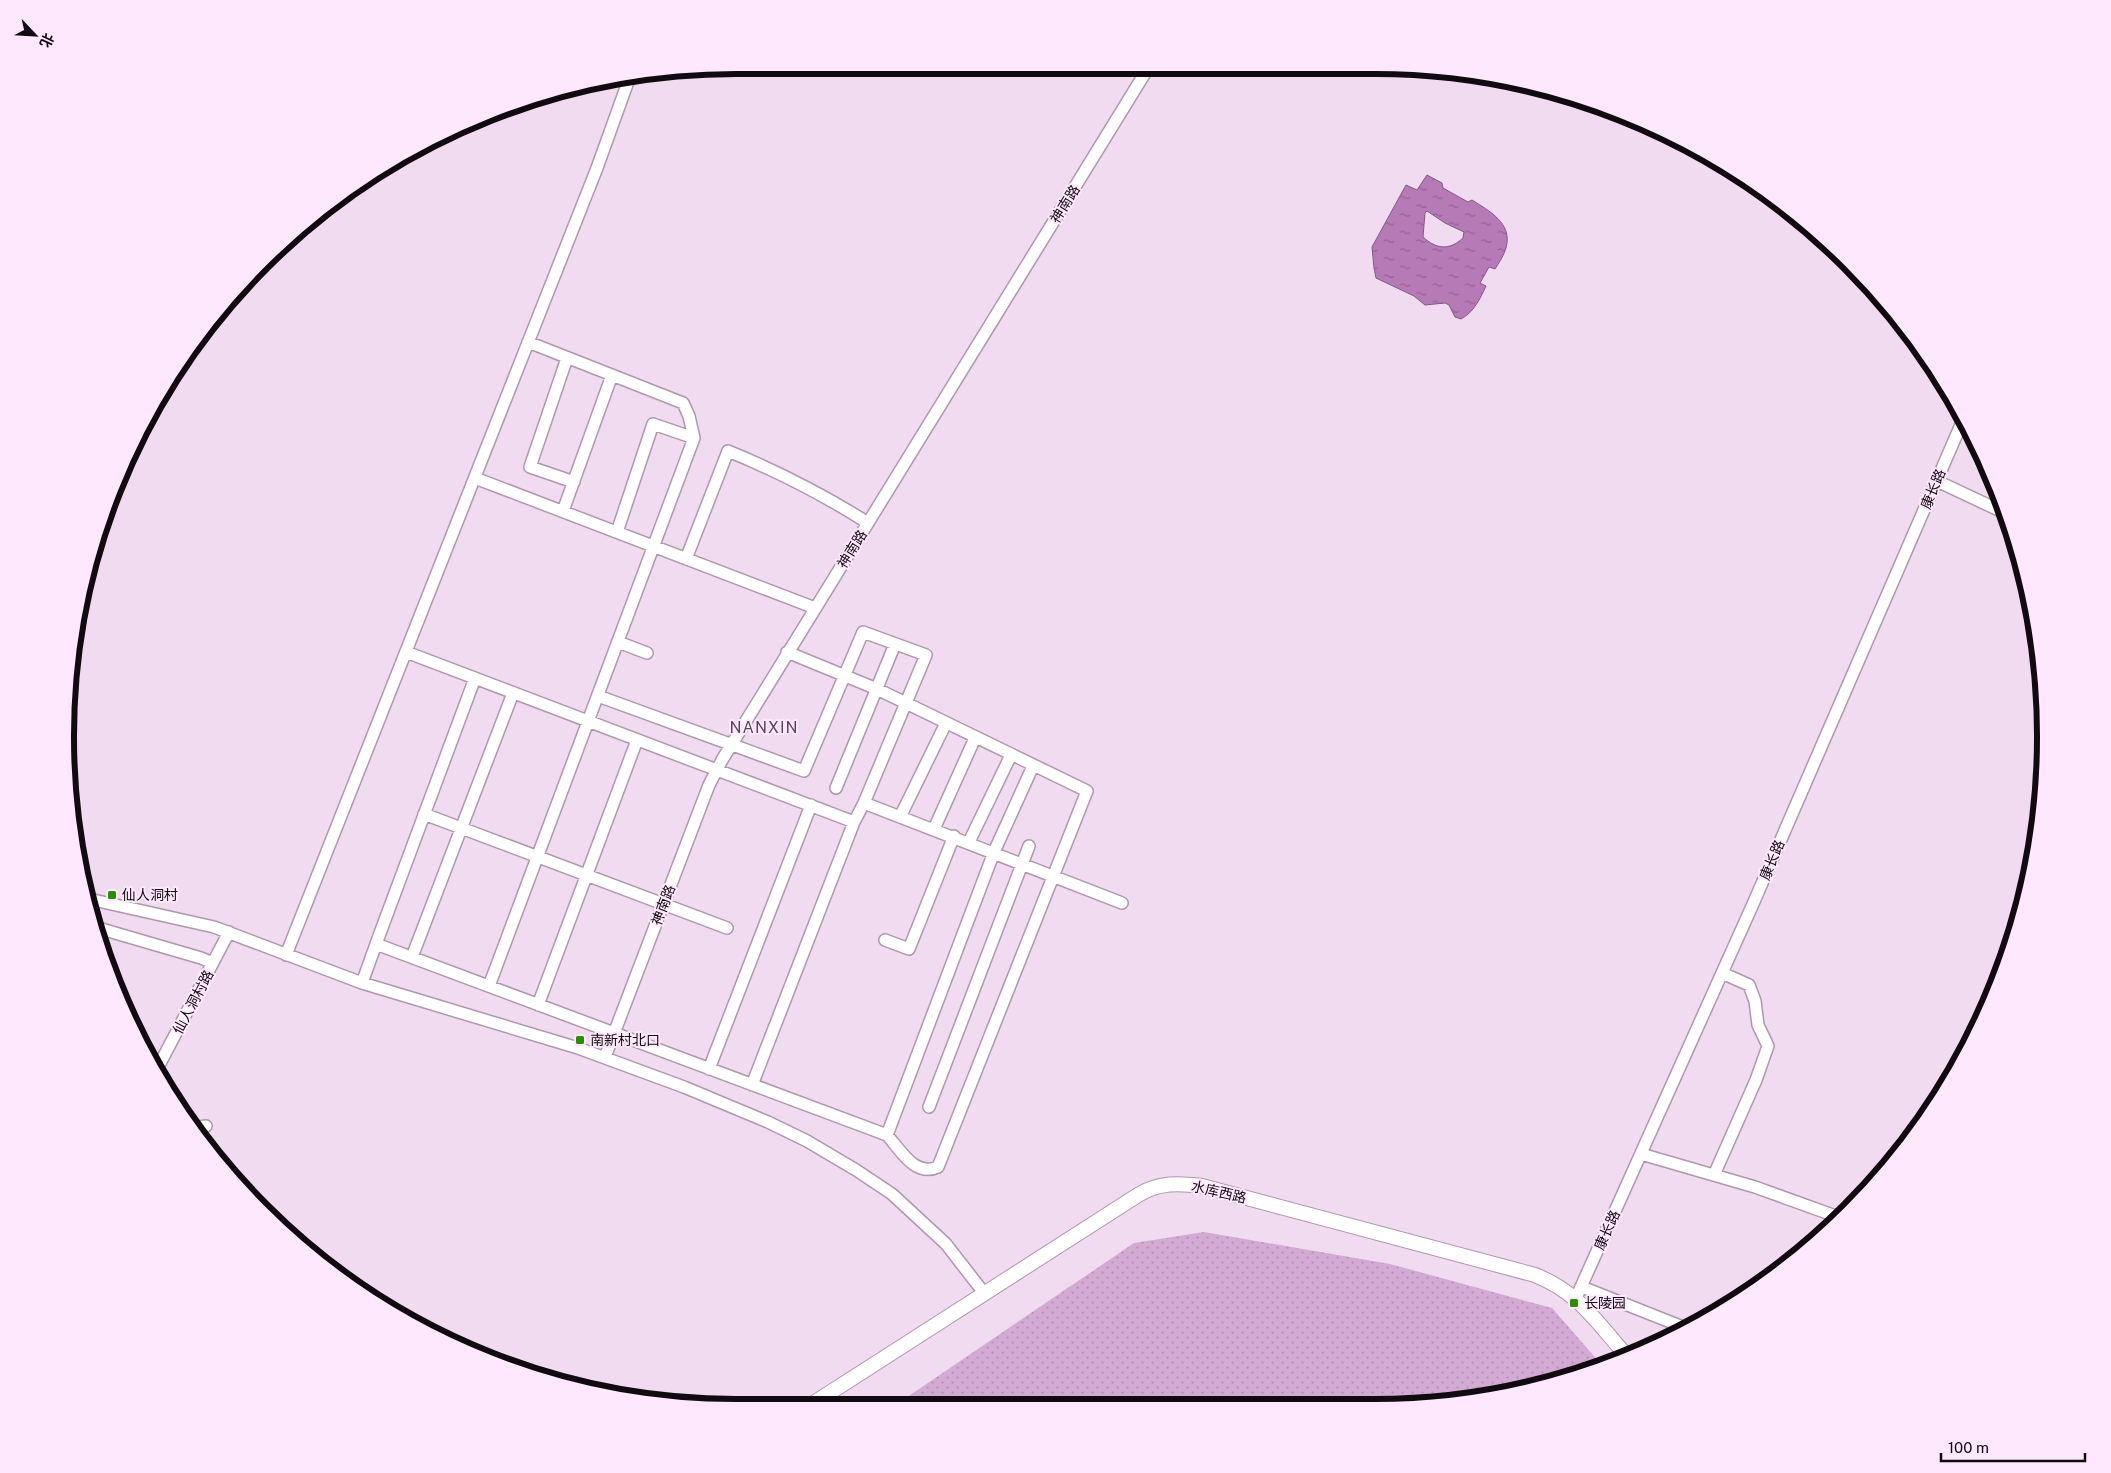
<svg xmlns="http://www.w3.org/2000/svg" width="2111" height="1473" font-family="'Public Sans','Noto Sans SC',sans-serif">
<defs>
<pattern id="grass-dots" width="8" height="8" patternUnits="userSpaceOnUse" patternTransform="scale(1.25)"><rect width="8" height="8" fill="#d3aad3"/><path d="M2 2h.1M6 6h.1" fill="none" stroke="#b491b4" stroke-width="1.8" stroke-linecap="round"/></pattern>
<pattern id="water-ripples" width="26" height="14" patternUnits="userSpaceOnUse" patternTransform="scale(1.25)"><rect width="26" height="14" fill="#b67ab7"/><path d="M2 4q2-2 4 0t4 0M15 11q2-2 4 0t4 0" fill="none" stroke="#936293"/></pattern>
</defs>
<rect width="100%" height="100%" fill="#f1dbf1"/>
<!-- grass -->
<path fill="url(#grass-dots)" d="M1204 1232 1390 1264 1552 1308 1600 1363 1505 1395 1375 1408H891L1134 1243Z"/>
<!-- water -->
<path fill="url(#water-ripples)" stroke="#845885" fill-rule="evenodd" d="M1427 175 1442 183 1443 188 1468 202 1472 200C1489 211 1513 223 1506 248 1504 255 1499 263 1495 269L1489 267 1480 283 1486 286C1480 299 1474 312 1461 319L1455 317 1449 305 1445 303 1425 305 1414 296 1376 278 1374 268 1372 247 1406 185 1417 190ZM1427 211 1445 223 1464 232 1463 238C1449 251 1436 249 1423 237L1425 213Z"/>
<g fill="none" stroke-linecap="round" stroke-linejoin="round">
<defs>
<path id="minor" d="M567 358 530 467 574 482
M475 478 815 608
M1937 481 2005 513
M563 511 612 375
M617 532 653 424 694 438
M686 559 728 451C777 471 824 495 868 523
M618 642 647 653
M406 652 854 822
M475 678 376 944 887 1135C901 1151 915 1177 938 1167L1087 791 877 689 787 652
M598 696 804 771 863 632 926 655 864 803 854 822 752 1085
M836 788 895 644
M864 803 1122 903
M424 814 727 928
M900 817 946 723
M934 829 975 738
M969 842 1011 755
M89 899 214 927 362 983 578 1048 684 1087 768 1122 807 1141 856 1170 892 1194 946 1244 984 1293
M98 928 201 958 213 963
M885 940 909 949 954 836
M286 955 597 168 629 79
M412 957 513 693
M362 983 376 944
M489 986 694 438 689 416 683 403 528 342
M538 1005 637 740
M605 1057 709 785 722 760 1150 65
M709 1069 811 805
M156 1071 229 932
M929 1107 1029 846
M196 1131 200 1127 206 1126
M887 1135 994 852 1033 766
M1641 1154 1755 1187 1841 1218
M1714 1175 1756 1080 1768 1046 1758 1025 1755 1001 1749 985 1722 973
M1582 1287 1688 1329
M1576 1298 1753 904 1963 420"/>
<path id="major" d="M806 1408 1138 1195C1159 1182 1179 1183 1202 1186L1535 1275C1578 1292 1596 1321 1625 1354"/>
</defs>
<!-- minor casing -->
<use href="#minor" stroke="#ad98ac" stroke-width="14"/>
<!-- major casing -->
<use href="#major" stroke="#ad98ac" stroke-width="16"/>
<!-- minor -->
<use href="#minor" stroke="#fff" stroke-width="11"/>
<!-- major -->
<use href="#major" stroke="#fff" stroke-width="14"/>
</g>
<!-- markers -->
<g fill="#2c8d02" stroke="#fee8fe" stroke-width="2">
<rect x="107" y="890" width="10" height="10" rx="2.5"/>
<rect x="575" y="1035" width="10" height="10" rx="2.5"/>
<rect x="1569" y="1298" width="10" height="10" rx="2.5"/>
</g>
<g text-anchor="middle" dominant-baseline="central" stroke-width="4" stroke-linejoin="round" paint-order="stroke">
<!-- street labels -->
<g font-size="14" fill="#110a11" stroke="#fee8fe">
<text transform="translate(1065 204) rotate(-58)">神南路</text>
<text transform="translate(1933 489) rotate(-67)">康长路</text>
<text transform="translate(852 549) rotate(-58)">神南路</text>
<text transform="translate(1772 860) rotate(-67)">康长路</text>
<text transform="translate(663 905) rotate(-69)">神南路</text>
<text transform="translate(193 1002) rotate(-62)">仙人洞村路</text>
<text transform="translate(1219 1192) rotate(13)">水库西路</text>
<text transform="translate(1607 1230) rotate(-66)">康长路</text>
</g>
<!-- poi labels -->
<g font-size="14" fill="#110a11" stroke="#fee8fe" text-anchor="start">
<text x="122" y="895">仙人洞村</text>
<text x="590" y="1040">南新村北口</text>
<text x="1584" y="1303">长陵园</text>
</g>
<!-- quarter labels -->
<g font-size="16" letter-spacing="1" fill="#584658" stroke="#fee8fe">
<text x="764" y="727">NANXIN</text>
</g>
</g>
<!-- crop -->
<path d="M0 0H2111V1473H0ZM736 74H1375A662 662 0 0 1 2037 736V737A662 662 0 0 1 1375 1399H736A662 662 0 0 1 74 737V736A662 662 0 0 1 736 74Z" fill="#fee8fe" fill-rule="evenodd"/>
<path fill="none" stroke="#110a11" stroke-width="6" d="M736 74H1375A662 662 0 0 1 2037 736V737A662 662 0 0 1 1375 1399H736A662 662 0 0 1 74 737V736A662 662 0 0 1 736 74Z"/>
<!-- north arrow -->
<g transform="translate(35 35) rotate(115)" stroke="#fee8fe" stroke-width="4" paint-order="stroke">
<path d="M0-4L9 19L0 12L-9 19Z" fill="#110a11"/>
<text y="-8" font-size="14" font-weight="bold" text-anchor="middle" fill="#110a11">北</text>
</g>
<!-- scale -->
<path d="M1941 1453v8h144v-8" fill="none" stroke="#110a11" stroke-width="2.5"/>
<text x="1948" y="1453" font-size="15" fill="#110a11" stroke="#fee8fe" stroke-width="4" paint-order="stroke">100 m</text>
</svg>
